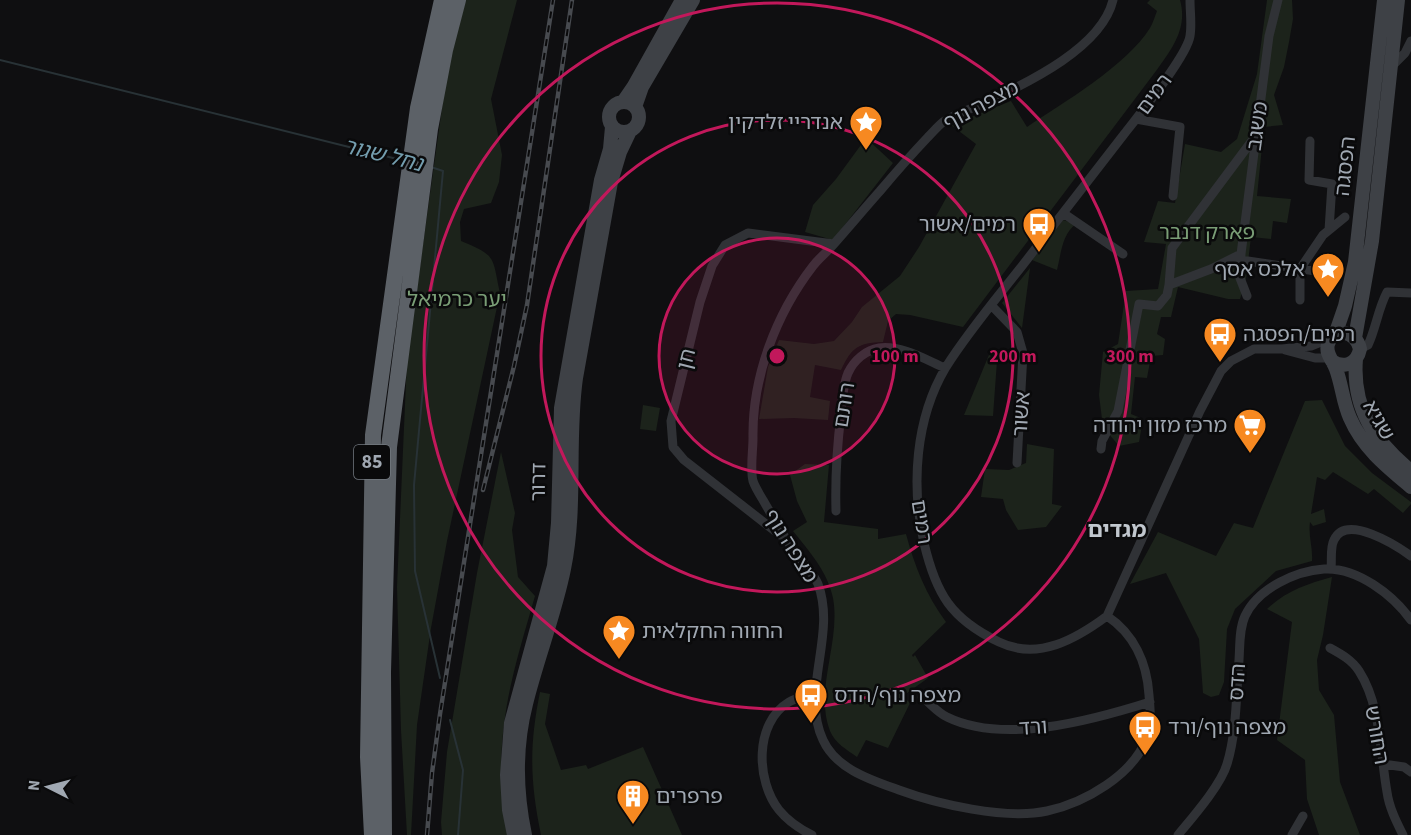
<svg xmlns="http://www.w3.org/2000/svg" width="1411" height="835" font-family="'Source Sans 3','Noto Sans Hebrew',sans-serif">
<rect width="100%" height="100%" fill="#0f0f11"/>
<!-- green -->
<path fill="#1c231b" d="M466 0H517L491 99 502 155 499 182 491 203 464 209 460 222 461 241C497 256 492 256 500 293L447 541 431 628 417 725 411 835H407L401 730 397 587 407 359 448 65Z
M1150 0H1180C1188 28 1172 49 1156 71L963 327 910 315 896 314 888 321 883 342C858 343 852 347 841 370L815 365 810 397 830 401 828 420 794 418 759 419 768 367 779 340 814 344 834 341 852 322 862 307 900 276 919 247 976 144 951 125 1011 101 1027 127C1063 103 1127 65 1150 28 1153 23 1155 16 1157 11L1147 3Z
M1267 0H1292L1293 19 1289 42 1284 67 1274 95 1283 125 1264 127 1257 196 1291 199 1287 223 1273 221 1271 239 1251 237 1246 279 1240 299H1228L1178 287 1171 317H1161L1157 334 1165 339 1163 355 1151 356 1147 378 1135 377 1131 414 1143 419 1139 442 1119 446 1103 427 1099 395 1103 352 1118 344 1126 291 1158 289 1166 244 1144 242 1158 201 1175 203 1185 144 1221 152 1237 139 1257 74Z
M866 138 893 163 833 240 805 232 813 205 836 179Z
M1063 220 1076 224C1062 234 1061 254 1057 270L1032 260Z
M1030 268 1022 328 1002 303Z
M991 350 997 361 993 416 964 415Z
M1322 400 1345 446 1372 473 1411 502V504L1403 513 1374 489 1368 494 1333 472 1325 480 1317 477 1311 514 1324 509 1326 522 1313 526 1310 522C1308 536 1313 547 1312 561L1276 571 1235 609 1227 629 1224 682 1219 695 1211 697 1203 693 1199 639 1166 573 1130 584 1158 532 1216 556 1234 523 1253 528 1305 401Z
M643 405 660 408 656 431 640 429Z
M1027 444 1054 449 1052 504 1062 506 1046 527 1018 530 1006 510 1003 499 981 497 985 469 1009 470 1026 463Z
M501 452 515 513 512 530 518 577 535 596C523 638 509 682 504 725 499 761 501 799 508 835H442L441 822 447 752 477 573Z
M805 464 829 465 824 522 878 529V539L906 534C915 567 926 595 946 622L912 655 913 657 915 655 928 678 903 696 910 703 888 748 866 740 857 757C847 750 835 743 830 731 814 689 841 642 833 598 828 572 809 551 793 531L807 522 797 501 790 475Z
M1332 577 1323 635 1317 660 1319 690 1334 715 1340 782 1360 835H1319L1307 799 1305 760 1277 740 1292 622 1267 609C1286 591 1307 584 1332 577Z
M540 692 550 694 545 724 561 770 586 765 588 769 643 747 682 835H541C530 781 529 746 540 692Z"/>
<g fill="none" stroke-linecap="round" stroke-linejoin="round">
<!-- stream -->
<path stroke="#283236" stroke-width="2" d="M0 60 405 161
M431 167 443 171 414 485 415 571 440 678
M450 720 463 770 458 835"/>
<!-- street -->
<path stroke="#303236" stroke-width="9" d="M1190 0C1190 12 1192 25 1190 36 1187 56 1139 115 1125 133 1090 178 1056 222 1022 266 996 299 968 332 946 367 915 419 911 486 924 543 936 594 951 619 999 642 1038 661 1076 639 1107 616L1200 411 1221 371 1231 361 1254 349H1282L1311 346 1331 338
M1390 68 1405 53 1411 41
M1136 119 1180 127 1173 196
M1310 141 1309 180 1332 184 1329 230
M1063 213 1123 254
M1241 260 1322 272
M1169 285 1172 248 1254 138
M1247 296 1240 278 1241 254 1269 36 1278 0
M1300 300V269L1323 235 1345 217
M991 305 1017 332 1023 353 1017 463
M1360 349 1368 345C1376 328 1378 309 1387 292L1411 293
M1285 350 1315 358H1330
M1101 449 1102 441 1118 411 1139 304 1158 306 1167 295 1169 285 1211 269 1241 254
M836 511C835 478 837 447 841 414 842 401 843 385 848 373 854 360 866 350 879 348 902 345 926 360 945 368
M780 535 684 460 673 447 671 421 700 302 712 266 725 245 748 233 834 244
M1331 568C1332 560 1330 547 1334 540 1346 513 1397 546 1411 556
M1107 616C1134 634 1147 663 1149 695 1150 708 1152 724 1147 737 1134 775 1084 803 1047 811 1006 820 937 804 899 790 871 780 836 769 823 740 800 691 837 635 818 584 814 574 803 564 797 555 784 538 774 519 763 500 760 495 755 487 753 481 750 469 753 451 753 438 752 377 776 314 813 266 819 258 827 252 833 245 849 227 864 209 880 191 896 172 911 155 928 137 933 132 938 126 943 122 956 113 974 108 989 101 1029 82 1102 47 1113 0
M1330 648C1341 654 1352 660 1359 671 1381 705 1380 753 1387 792 1389 807 1396 821 1403 835
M922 697C930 703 938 713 947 717 1004 745 1093 720 1150 702
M1383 764 1404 767 1411 772
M812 835C800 829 788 821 779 810 756 781 754 723 789 702 797 697 808 696 816 693
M1178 835C1192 818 1221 785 1227 764 1237 731 1236 695 1239 660 1240 646 1239 629 1245 616 1258 588 1296 571 1324 569 1357 567 1393 595 1411 620
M1292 835 1303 816"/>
<!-- secondary -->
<path stroke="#3e4146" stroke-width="14" d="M609 117a15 15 0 1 1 30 0a15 15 0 1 1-30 0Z
M623 102 634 86 682 0
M635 107 642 87 693 0
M1335 335 1345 306 1355 262 1384 0
M1355 338 1372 241 1398 0
M1356 359C1352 408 1374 441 1411 471
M1332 361C1344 369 1357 364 1360 349 1357 332 1334 325 1328 344 1325 354 1333 360 1336 369 1342 385 1343 403 1350 418 1363 448 1387 467 1411 487
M514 835 509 810 507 775 511 723 554 566 558 523 561 408 601 180 610 149 612 127
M525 835C516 792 515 747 526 704 537 659 555 614 564 569 577 506 567 441 576 378L611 182 620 152 630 131"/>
<!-- highway -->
<path stroke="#5c6167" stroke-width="16" d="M372 835 368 757 373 435 418 108 442 0
M384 835 383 672 389 447 430 129 445 50 458 0"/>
<defs>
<path id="rail" d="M483 490 514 366 527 305 572 0
M427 835 432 773 440 714 553 0"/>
</defs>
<!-- rail casing -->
<use href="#rail" stroke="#474a4f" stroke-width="4.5"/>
<!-- rail -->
<use href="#rail" stroke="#0a0a0b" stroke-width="2" stroke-dasharray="7" stroke-linecap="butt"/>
</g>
<!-- distance rings -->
<circle cx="777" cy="356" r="118" fill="#c2185b" fill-opacity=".12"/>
<g fill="none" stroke="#c2185b" stroke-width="3">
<circle cx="777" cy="356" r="118"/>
<circle cx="777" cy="356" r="236"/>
<circle cx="777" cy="356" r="353"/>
</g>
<!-- icons -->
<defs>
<symbol id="sight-pin" viewBox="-11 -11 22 30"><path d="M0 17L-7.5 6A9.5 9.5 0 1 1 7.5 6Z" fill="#f78921" stroke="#0a0a0b"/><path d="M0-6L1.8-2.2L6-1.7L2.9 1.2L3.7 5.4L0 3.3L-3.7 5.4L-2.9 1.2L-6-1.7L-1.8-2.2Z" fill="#fff"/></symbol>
<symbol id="bus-pin" viewBox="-11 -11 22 30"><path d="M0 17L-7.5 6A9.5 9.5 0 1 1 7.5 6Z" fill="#f78921" stroke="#0a0a0b"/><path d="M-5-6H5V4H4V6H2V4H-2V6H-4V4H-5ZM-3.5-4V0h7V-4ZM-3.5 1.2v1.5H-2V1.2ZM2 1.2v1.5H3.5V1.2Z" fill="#fff"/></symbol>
<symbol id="supermarket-pin" viewBox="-11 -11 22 30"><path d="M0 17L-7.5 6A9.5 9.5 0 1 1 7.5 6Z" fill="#f78921" stroke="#0a0a0b"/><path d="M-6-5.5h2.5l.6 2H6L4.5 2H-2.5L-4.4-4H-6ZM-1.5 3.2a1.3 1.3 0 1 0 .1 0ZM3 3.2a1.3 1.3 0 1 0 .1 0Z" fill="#fff"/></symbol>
<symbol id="building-pin" viewBox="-11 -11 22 30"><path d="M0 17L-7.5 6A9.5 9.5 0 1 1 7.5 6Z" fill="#f78921" stroke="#0a0a0b"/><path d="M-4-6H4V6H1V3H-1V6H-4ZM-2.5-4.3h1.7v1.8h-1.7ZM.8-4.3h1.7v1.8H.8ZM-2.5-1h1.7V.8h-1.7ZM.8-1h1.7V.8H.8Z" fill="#fff"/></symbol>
</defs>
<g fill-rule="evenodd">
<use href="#sight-pin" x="847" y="103" width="38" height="52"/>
<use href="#bus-pin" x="1020" y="205" width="38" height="52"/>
<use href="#sight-pin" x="1309" y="250" width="38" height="52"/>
<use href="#bus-pin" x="1201" y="315" width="38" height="52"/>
<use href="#supermarket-pin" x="1231" y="406" width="38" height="52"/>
<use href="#sight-pin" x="600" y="612" width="38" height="52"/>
<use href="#bus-pin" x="792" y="676" width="38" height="52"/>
<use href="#bus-pin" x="1126" y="708" width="38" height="52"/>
<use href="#building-pin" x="614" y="777" width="38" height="52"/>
</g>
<g text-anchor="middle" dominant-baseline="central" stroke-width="5" stroke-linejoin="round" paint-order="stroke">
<!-- shield labels -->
<rect fill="#0a0a0b" stroke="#737980" stroke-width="1.5" x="354" y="445" width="36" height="34" rx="4.5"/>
<g font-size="20" font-weight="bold" fill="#a0a8b2">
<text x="372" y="462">85</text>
</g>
<!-- street labels -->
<g font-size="21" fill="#a0a8b2" stroke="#0a0a0b">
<text transform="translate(1154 94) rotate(-54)">רמים</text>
<text transform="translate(981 105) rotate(-28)">מצפה נוף</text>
<text transform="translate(1257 126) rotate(-82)">משגב</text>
<text transform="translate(1345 166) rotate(-84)">הפסגה</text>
<text transform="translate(686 359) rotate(-76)">חן</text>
<text transform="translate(844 405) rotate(-81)">רותם</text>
<text transform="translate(1021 414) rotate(-86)">אשור</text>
<text transform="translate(1379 420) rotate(60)">שגיא</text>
<text transform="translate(538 482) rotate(-89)">דרור</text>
<text transform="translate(922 522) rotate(81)">רמים</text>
<text transform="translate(791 546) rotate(58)">מצפה נוף</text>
<text transform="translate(1237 682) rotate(-86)">הדס</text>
<text transform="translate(1033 727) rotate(-4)">ורד</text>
<text transform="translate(1377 735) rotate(80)">החורש</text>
</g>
<!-- poi labels -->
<g font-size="21" fill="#a0a8b2" stroke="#0a0a0b" text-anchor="start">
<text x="843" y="122" text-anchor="end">אנדריי זלדקין</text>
<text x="1016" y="224" text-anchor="end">רמים/אשור</text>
<text x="1305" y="269" text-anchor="end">אלכס אסף</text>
<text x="1243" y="334">רמים/הפסגה</text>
<text x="1227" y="425" text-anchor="end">מרכז מזון יהודה</text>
<text x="642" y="631">החווה החקלאית</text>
<text x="834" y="695">מצפה נוף/הדס</text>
<text x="1168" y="727">מצפה נוף/ורד</text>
<text x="656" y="796">פרפרים</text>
</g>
<!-- park labels -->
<g font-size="21" fill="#7a9e76" stroke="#0a0a0b">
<text x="1207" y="232">פארק דנבר</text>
<text x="457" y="299">יער כרמיאל</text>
</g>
<!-- water labels -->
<g font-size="22" font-style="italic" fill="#749eaf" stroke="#0a0a0b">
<text transform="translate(383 155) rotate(14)">נחל שגור</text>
</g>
<!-- neighbourhood labels -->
<g font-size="22" font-weight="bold" fill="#c1c7ce" stroke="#0a0a0b">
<text x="1117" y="530">מגדים</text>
</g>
</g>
<circle cx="777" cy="356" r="9" fill="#c2185b" stroke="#0a0a0b" stroke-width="3"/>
<g font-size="18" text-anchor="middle" font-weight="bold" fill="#c2185b" stroke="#0a0a0b" stroke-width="5" stroke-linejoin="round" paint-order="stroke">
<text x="895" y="362">100 m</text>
<text x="1013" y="362">200 m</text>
<text x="1130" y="362">300 m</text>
</g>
<!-- north arrow -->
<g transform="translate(48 787) rotate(276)" stroke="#0a0a0b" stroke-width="4.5" paint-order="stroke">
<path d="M0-4.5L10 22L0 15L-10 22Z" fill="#a0a8b2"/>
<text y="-9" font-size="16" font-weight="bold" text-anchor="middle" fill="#a0a8b2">N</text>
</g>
</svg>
